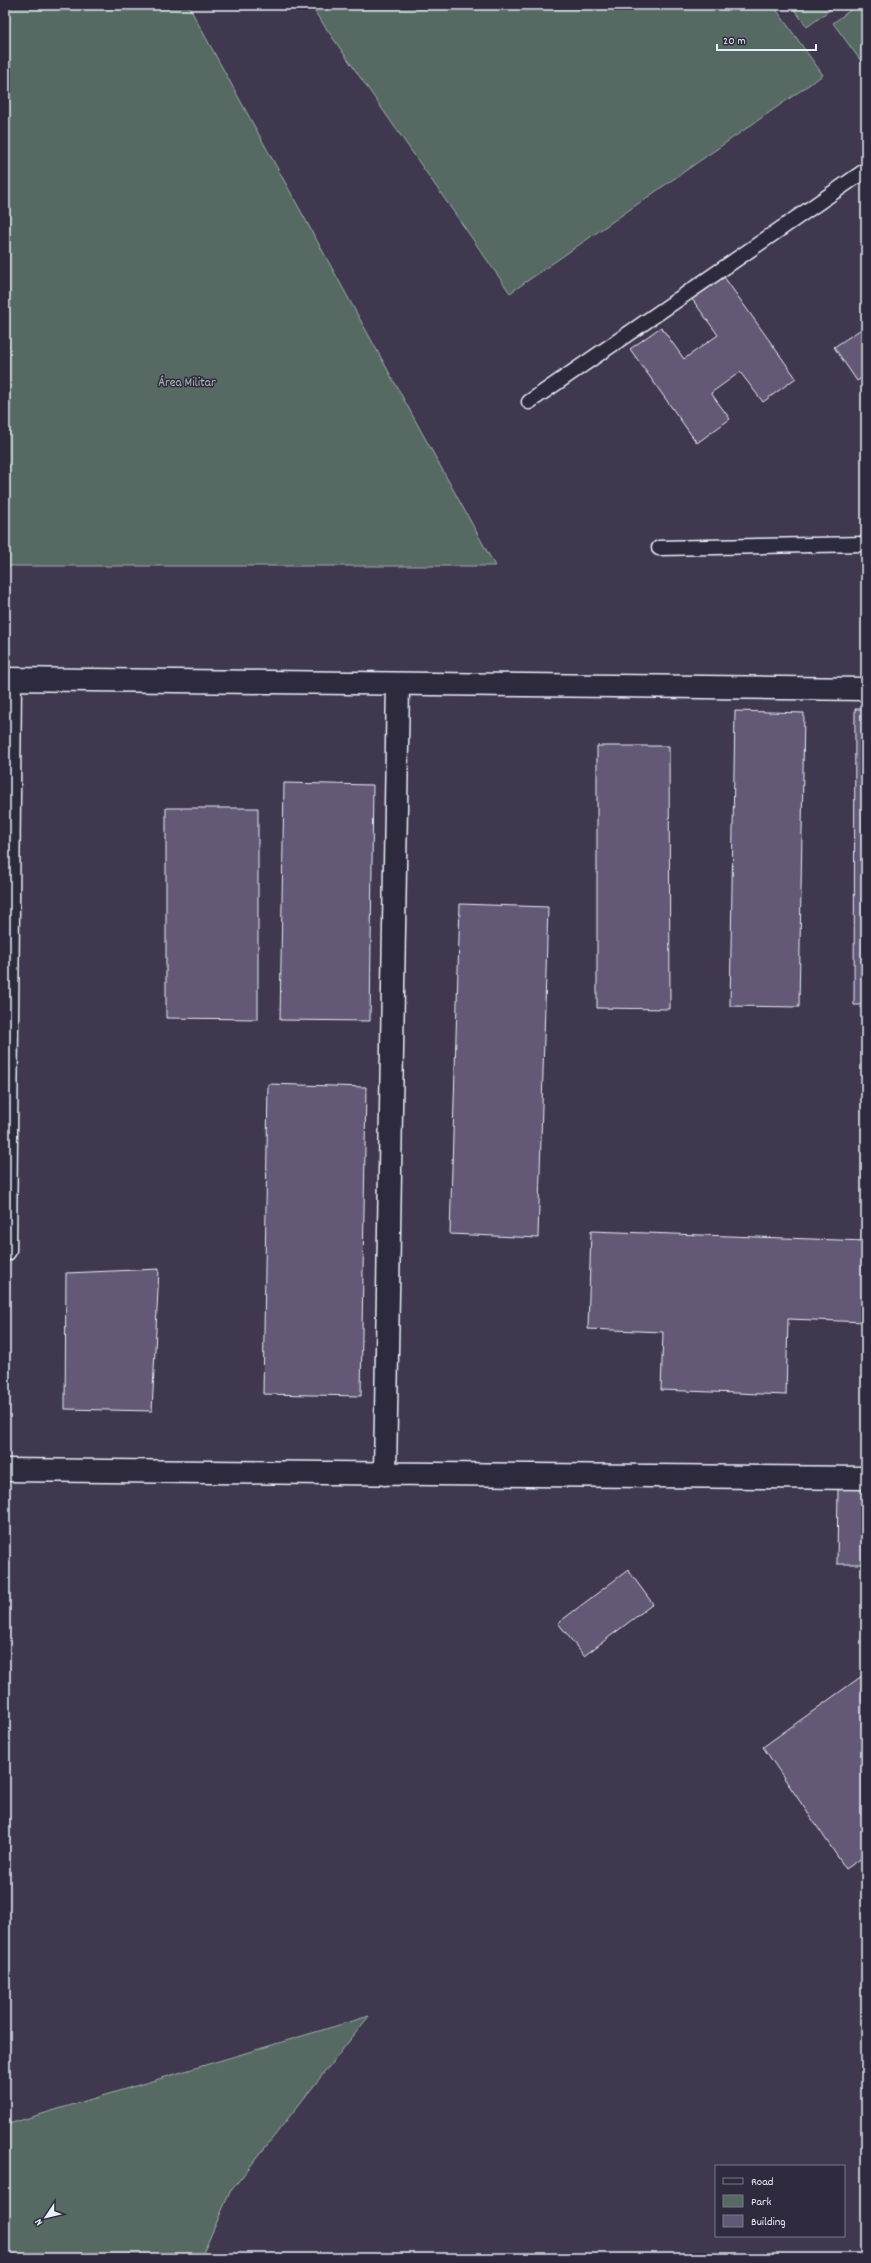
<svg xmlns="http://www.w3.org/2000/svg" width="871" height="2263" font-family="Dekko,sans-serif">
<rect width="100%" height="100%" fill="#3f384e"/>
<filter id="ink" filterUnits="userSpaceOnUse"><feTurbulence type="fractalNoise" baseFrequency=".025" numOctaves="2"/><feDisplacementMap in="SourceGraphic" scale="8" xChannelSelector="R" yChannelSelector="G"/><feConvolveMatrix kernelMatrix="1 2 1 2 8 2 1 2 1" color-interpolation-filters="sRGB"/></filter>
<g filter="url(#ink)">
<!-- green -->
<path fill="#566962" stroke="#9fadad" d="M5 5H188L495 566H5Z
M310 5H773L823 75 510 293Z
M791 5H837L807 27Z
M857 5H866V68L833 23Z
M369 2016 230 2192 201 2258H5V2125Z"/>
<!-- building -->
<path fill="#635875" stroke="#e8f1f8" d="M724 277 796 378 763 402 740 372 711 393 730 419 697 443 630 349 661 327 684 359 718 335 692 299Z
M866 326V375L857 381 834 347Z
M855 709H866V1005H854Z
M735 711 804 713 799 1007 730 1006Z
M597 746H669L670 1009 597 1008Z
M284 783 373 785 370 1021 280 1020Z
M166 808H258V1019L166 1018Z
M460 904 548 907 538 1238 450 1234Z
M268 1084 366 1087 361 1396 263 1394Z
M591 1231 866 1241V1322L788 1319 786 1395 661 1390 663 1332 588 1329Z
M159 1269 152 1411 65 1409 66 1273Z
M838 1488H866V1564H837Z
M628 1570 653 1604 584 1656 558 1623Z
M866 1673V1855L846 1869 763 1747Z"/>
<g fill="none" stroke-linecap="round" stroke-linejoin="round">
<defs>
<path id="service" d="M529 402 866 170
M659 548 866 544"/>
<path id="minor" d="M5 679 866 689
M5 1250 10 679
M5 1470 866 1478
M385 1474 398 684"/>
</defs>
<!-- service casing -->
<use href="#service" stroke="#e8f1f8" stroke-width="17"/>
<!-- minor casing -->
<use href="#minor" stroke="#e8f1f8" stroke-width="25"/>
<!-- service -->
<use href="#service" stroke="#2f2a3d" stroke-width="14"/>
<!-- minor -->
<use href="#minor" stroke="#2f2a3d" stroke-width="22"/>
</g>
</g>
<g text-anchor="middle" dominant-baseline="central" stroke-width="3" stroke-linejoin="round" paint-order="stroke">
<!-- park labels -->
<g font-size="13" fill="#aebbbc" stroke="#2f2a3d">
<text x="187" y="383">Área Militar</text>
</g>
</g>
<!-- margin -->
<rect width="871" height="2263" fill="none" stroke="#2f2a3d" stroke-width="20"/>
<rect x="10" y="10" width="851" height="2243" fill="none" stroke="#e8f1f8" stroke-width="1.5" filter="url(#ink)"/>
<!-- legend -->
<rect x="715" y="2165" width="130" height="72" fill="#2f2a3d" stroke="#797a88"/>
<rect x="723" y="2178" width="20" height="6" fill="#2f2a3d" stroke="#797a88"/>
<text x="751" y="2185" font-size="12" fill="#e8f1f8">Road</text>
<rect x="723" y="2195" width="20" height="12" fill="#566962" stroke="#797a88"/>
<text x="751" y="2205" font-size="12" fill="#e8f1f8">Park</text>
<rect x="723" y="2215" width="20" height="12" fill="#635875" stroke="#797a88"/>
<text x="751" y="2225" font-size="12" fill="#e8f1f8">Building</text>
<!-- north arrow -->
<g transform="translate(46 2217) rotate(235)" stroke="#2f2a3d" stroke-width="3" paint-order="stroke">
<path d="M0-3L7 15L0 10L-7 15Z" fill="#e8f1f8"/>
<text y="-6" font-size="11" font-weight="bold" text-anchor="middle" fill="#e8f1f8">N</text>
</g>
<!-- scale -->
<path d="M717 44v6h99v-6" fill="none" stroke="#e8f1f8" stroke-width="2"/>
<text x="723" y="44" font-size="12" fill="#e8f1f8" stroke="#2f2a3d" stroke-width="3" paint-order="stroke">20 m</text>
</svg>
